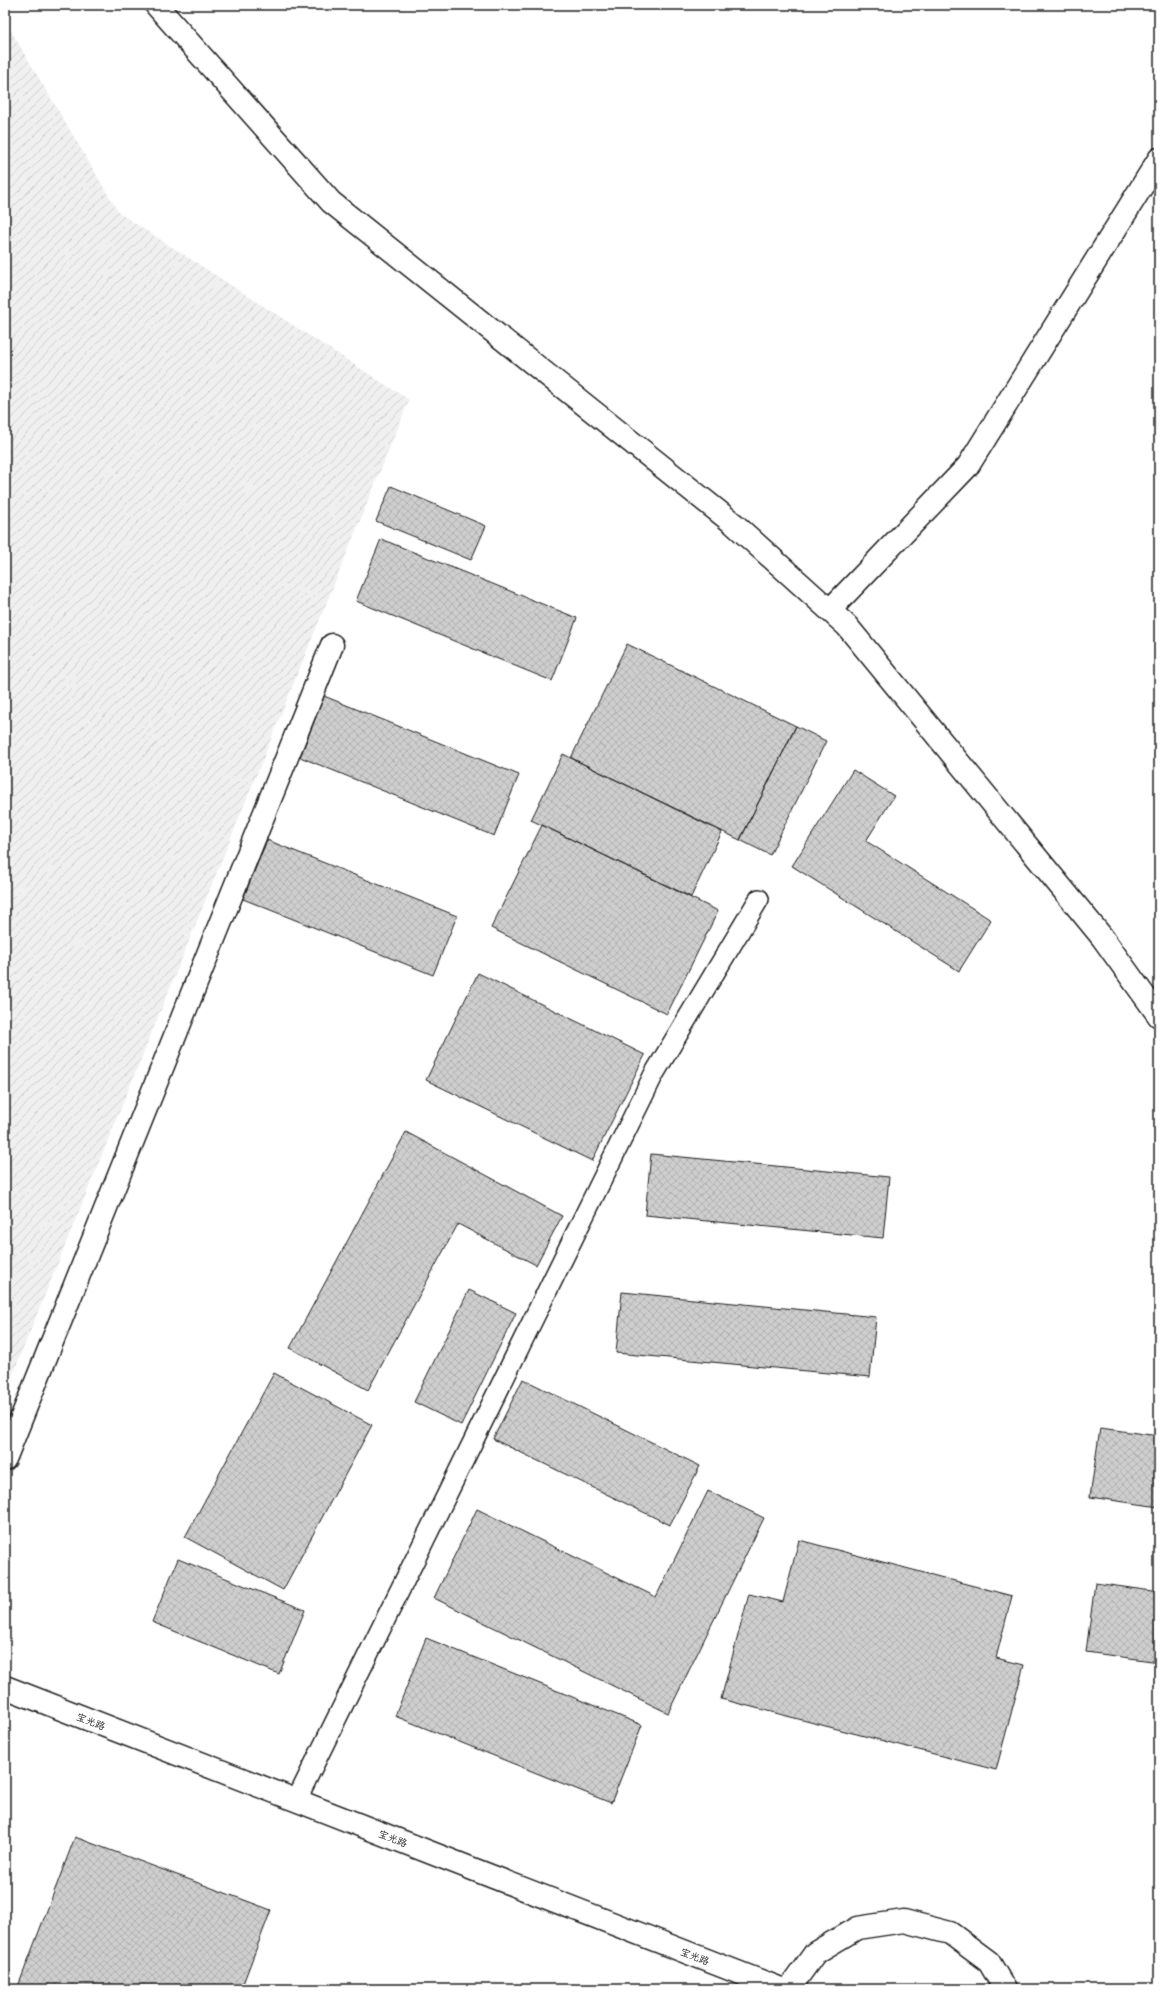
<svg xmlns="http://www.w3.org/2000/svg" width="1164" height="1994" font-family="Mali,'LXGW WenKai TC',sans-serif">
<defs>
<pattern id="industrial-furrows" width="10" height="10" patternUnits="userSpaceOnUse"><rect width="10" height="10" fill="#f0f0f0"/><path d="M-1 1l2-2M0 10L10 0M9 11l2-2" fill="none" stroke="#cdcdcd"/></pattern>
<pattern id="building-cross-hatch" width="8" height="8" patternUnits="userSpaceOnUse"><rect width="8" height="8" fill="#cecece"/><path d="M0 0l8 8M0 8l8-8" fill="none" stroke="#b0b0b0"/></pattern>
</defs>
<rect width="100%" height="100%" fill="#fff"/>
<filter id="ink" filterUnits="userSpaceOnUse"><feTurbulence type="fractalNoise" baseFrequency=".025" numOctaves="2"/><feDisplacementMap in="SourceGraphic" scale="8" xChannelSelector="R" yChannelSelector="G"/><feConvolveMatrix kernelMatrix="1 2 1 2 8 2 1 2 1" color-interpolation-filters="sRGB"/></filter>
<g filter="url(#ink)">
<!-- industrial -->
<path fill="url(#industrial-furrows)" d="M5 21 119 213 409 400 5 1393Z"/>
<!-- building -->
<path fill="url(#building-cross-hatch)" stroke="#1c1c1c" d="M391 486 486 526 471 560 376 521Z
M381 539 577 618 552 681 356 601Z
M627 644 796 726 740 840 571 758Z
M324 696 519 775 494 836 300 757Z
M796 726 826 741 770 855 740 840Z
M563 754 722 832 691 897 531 820Z
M853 770 894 796 866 841 991 920 959 971 792 866Z
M542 825 718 911 667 1014 491 928Z
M267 840 457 916 433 975 243 899Z
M478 973 645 1055 592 1161 426 1080Z
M406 1132 562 1216 536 1265 458 1224 368 1390 290 1348Z
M651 1154 889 1177 883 1238 645 1215Z
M469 1290 516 1313 461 1425 414 1402Z
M622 1292 876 1317 870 1377 616 1353Z
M274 1373 372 1425 283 1590 185 1537Z
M523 1379 700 1466 670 1525 493 1439Z
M1100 1428 1159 1436V1507L1090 1497Z
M708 1491 764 1518 668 1713 434 1598 477 1509 656 1597Z
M799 1540 1012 1596 996 1658 1024 1665 996 1770 721 1699 749 1594 783 1602Z
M178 1559 305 1610 279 1674 152 1622Z
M1095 1583 1159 1592V1662L1086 1652Z
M426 1638 642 1725 611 1803 395 1716Z
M75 1837 271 1910 241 1989H17Z"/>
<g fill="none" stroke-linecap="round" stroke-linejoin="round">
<defs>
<path id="service" d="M296 1801 654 1074 759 899"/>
<path id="minor" d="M156 5 331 202 734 524 847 626 1102 937 1159 1016
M830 610 968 466 1159 159
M5 1459 332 645"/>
<path id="secondary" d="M5 1687 781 1989
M789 1989 815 1953 857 1928 904 1921 950 1933 989 1962 1005 1989"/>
</defs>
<!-- service casing -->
<use href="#service" stroke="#1c1c1c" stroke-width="22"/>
<!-- minor casing -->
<use href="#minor" stroke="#1c1c1c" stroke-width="25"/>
<!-- secondary casing -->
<use href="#secondary" stroke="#1c1c1c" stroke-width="25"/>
<!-- service -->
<use href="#service" stroke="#fff" stroke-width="19"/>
<!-- minor -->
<use href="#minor" stroke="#fff" stroke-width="22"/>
<!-- secondary -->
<use href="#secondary" stroke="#fff" stroke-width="22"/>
</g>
</g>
<g text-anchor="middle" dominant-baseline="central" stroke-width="3.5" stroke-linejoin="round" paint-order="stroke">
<!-- street labels -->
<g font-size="10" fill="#1c1c1c" stroke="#fff">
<text transform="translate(91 1721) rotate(21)">宝光路</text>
<text transform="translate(393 1838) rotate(21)">宝光路</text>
<text transform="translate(695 1956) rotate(21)">宝光路</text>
</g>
</g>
<!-- margin -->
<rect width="1164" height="1994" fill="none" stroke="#fff" stroke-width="20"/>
<rect x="10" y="10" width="1144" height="1974" fill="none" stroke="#1c1c1c" stroke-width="1.5" filter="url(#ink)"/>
</svg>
